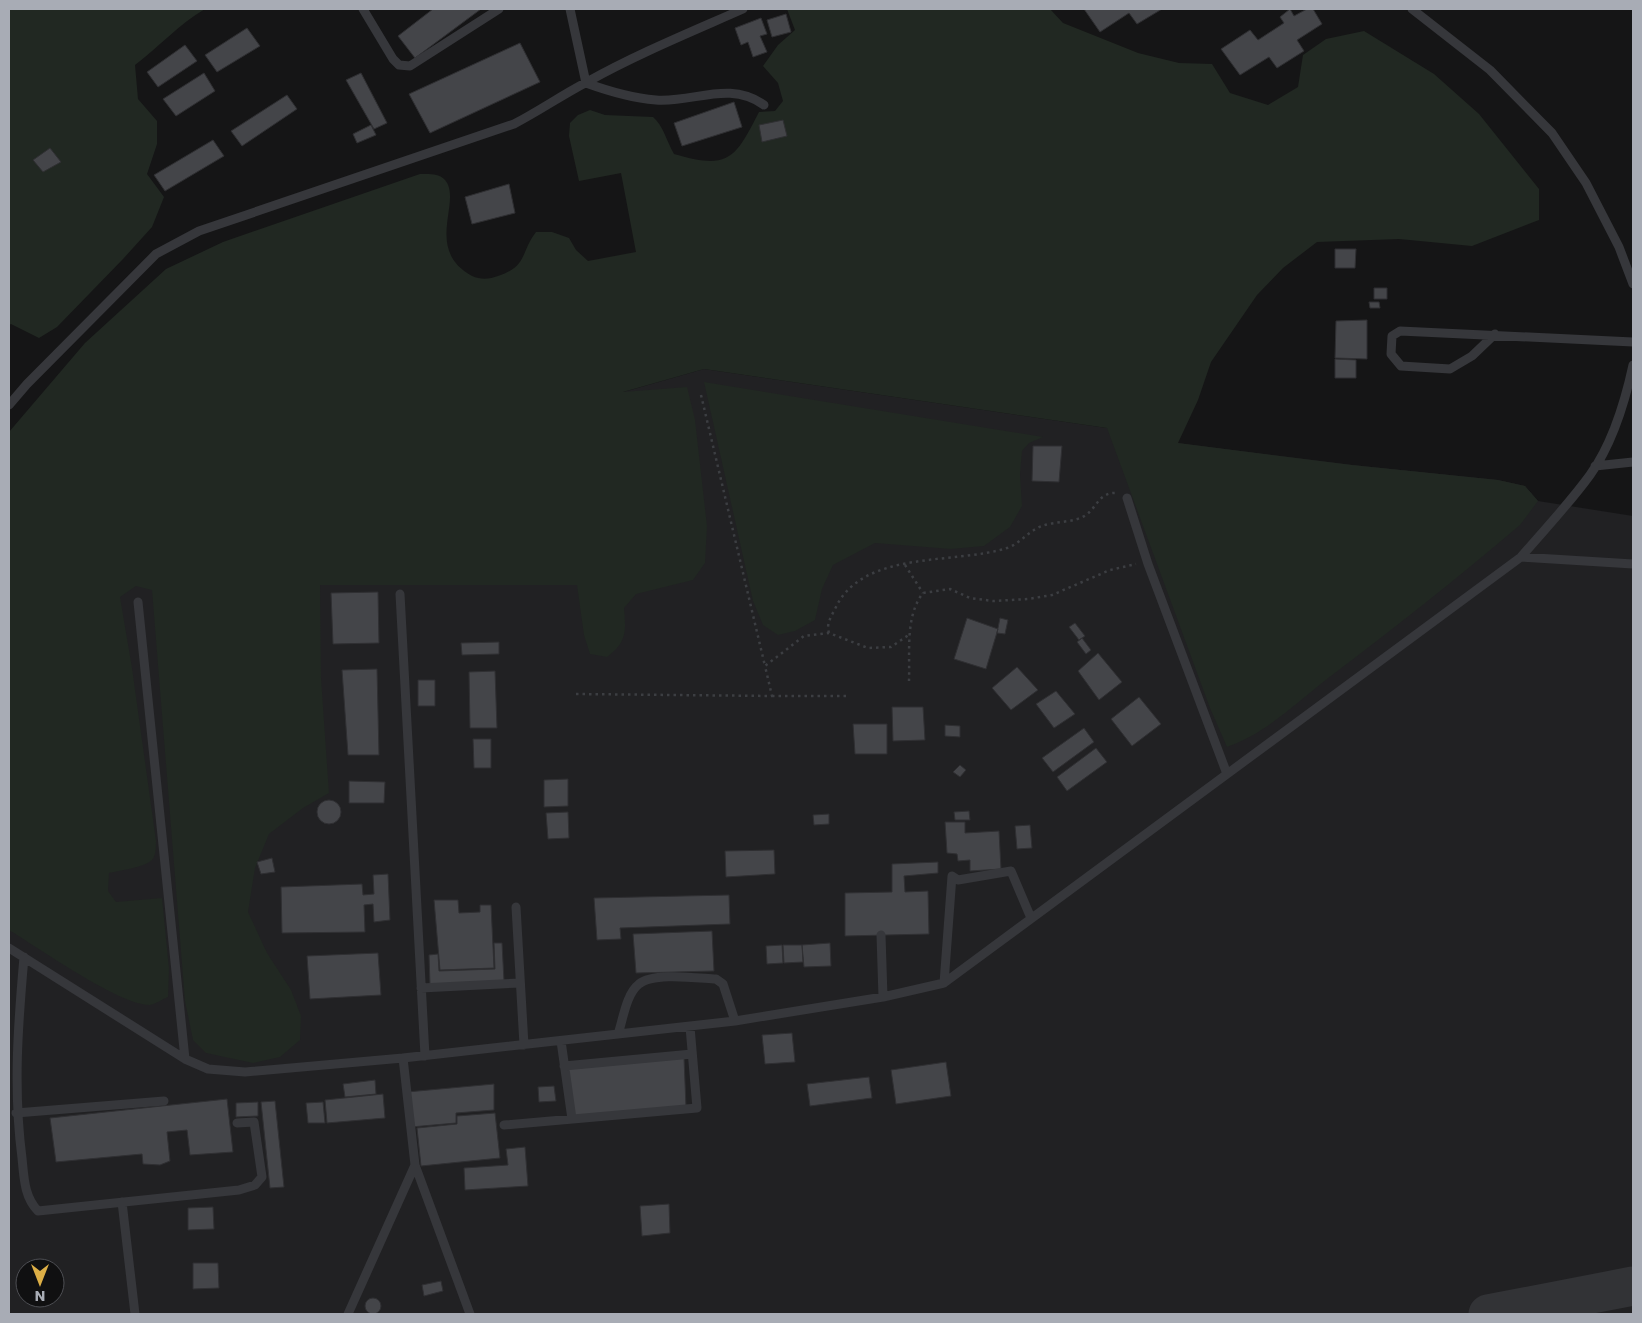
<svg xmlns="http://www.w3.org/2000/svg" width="1642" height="1323" font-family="Poppins,sans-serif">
<rect width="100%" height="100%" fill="#151516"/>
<!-- built -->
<path fill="#212123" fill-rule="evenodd" d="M704 369 1107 428 1177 443 1352 465 1498 480 1525 486 1538 501 1633 516V1314H9V643L74 607 620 393ZM25 1268H55V1298H25Z"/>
<!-- green -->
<path fill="#212822" d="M9 9H205C179 24 159 47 135 65L138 99 157 121V144L147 174 164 197 152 227 123 259 57 327 39 338 11 324 9 325Z
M787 9H1050L1063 23 1138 53 1179 63 1212 64 1230 93 1268 105 1298 87 1303 55 1326 39 1364 31 1434 74 1479 114 1539 189V220L1472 246 1399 239 1317 242 1283 268 1257 295 1211 362 1198 400 1178 443 1352 465 1498 480 1525 486 1538 501 1520 525C1457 579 1393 629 1327 679 1296 703 1265 734 1227 747L1210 708 1107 428 704 369 623 392 687 387 695 420 707 526 705 563 693 580 636 594 624 608C626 632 627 642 607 657L590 654 584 635 577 585H320L321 678 329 793 303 808 269 834 255 868 248 912 267 953 291 990 301 1016 300 1040 280 1057 253 1063 206 1053 193 1040 185 1001 152 590 136 586 120 597 132 668 156 841C156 846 156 856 152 860 145 867 118 871 109 873L108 891 116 902 162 898 169 969 168 997C162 999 156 1004 150 1005 121 1006 37 947 9 930V432L85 343 166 269 223 242 420 174C429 174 439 173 445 180 463 201 423 249 472 276 481 280 490 279 498 276 528 266 520 253 536 232H552L569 238 576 250 588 261 636 252 621 173 579 181 569 136 570 123 578 115 590 110 605 115 653 117C663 125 667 142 674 154 729 170 735 159 759 112L775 111 783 101 778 83 763 66 778 45 795 30Z
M704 382 1043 437 1029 443 1022 451 1020 474 1022 506 1010 527 984 546 951 549 875 543 833 565 822 589 815 620 795 631 778 635 763 625 753 601Z"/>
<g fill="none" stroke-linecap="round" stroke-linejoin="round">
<!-- taxiway -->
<path stroke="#323336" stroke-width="39" d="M1488 1314 1633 1286"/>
</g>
<!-- building -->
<path fill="#444549" stroke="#2f2f32" d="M433 9H481L415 58 398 36Z
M1084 9H1162L1137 24 1129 13 1100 32Z
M1290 9 1294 16 1307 9H1313L1322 24 1297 40 1304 51 1277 68 1269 57 1240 75 1221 49 1250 30 1258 40 1284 23 1280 17Z
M786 14 791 32 772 37 767 20Z
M761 18 767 34 760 36 767 52 753 57 748 42 741 45 735 28Z
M247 28 260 46 217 72 205 55Z
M520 43 540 82 430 133 409 94Z
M185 45 197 61 158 87 147 72Z
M204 73 215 91 176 116 163 99Z
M361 73 387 123 374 129 346 80Z
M287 95 297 109 242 146 231 131Z
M734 102 742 127 682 146 674 123Z
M783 120 787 136 762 142 759 125Z
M371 125 376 135 357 143 353 134Z
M213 140 224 156 165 191 154 175Z
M50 148 61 162 43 172 33 160Z
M509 184 515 213 472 224 465 197Z
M1335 249H1356L1355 268H1335Z
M1374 288H1387V299H1374Z
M1369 302H1379L1380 308H1370Z
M1367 320V359L1335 358 1336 321Z
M1335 359 1356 360V378H1335Z
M1033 446H1062L1059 482 1032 481Z
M378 592 379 643 333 644 331 593Z
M967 618 998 629 986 669 954 659Z
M1000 618 1008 620 1005 634 997 633Z
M1075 623 1085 636 1079 640 1069 627Z
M1082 638 1091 650 1086 654 1077 642Z
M499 642V654L462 655 461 643Z
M1098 653 1122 682 1099 700 1078 671Z
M1017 667 1038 690 1011 710 992 688Z
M377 669 379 755H348L342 670Z
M495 671 497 728H470L469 672Z
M418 680H435V706H418Z
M1056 691 1075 714 1054 728 1036 704Z
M1139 697 1161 724 1132 746 1111 719Z
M892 707H923L925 740 893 741Z
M853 724H887V754H855Z
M945 725 960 726V737L945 736Z
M1084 728 1094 742 1053 772 1042 758Z
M473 739H491V768H474Z
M1096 748 1107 762 1067 791 1057 777Z
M960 765 966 770 960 777 953 772Z
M568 779V806L544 807V780Z
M349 781 385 782 384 803H349Z
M317 812a12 12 0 1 1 24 0a12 12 0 1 1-24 0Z
M969 811 970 820H955L954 812Z
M568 812 569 838 548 839 546 813Z
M829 814V824L814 825 813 815Z
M945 822H965V833L999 831 1001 869 970 871V860L958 861 957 854 947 853Z
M1030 825 1032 848 1017 849 1015 826Z
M774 850 775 874 726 877 725 851Z
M272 858 275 872 261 874 257 862Z
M938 862V873L904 876 905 892 928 891 929 934 845 936V893L892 892V864Z
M388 874 390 920 374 922 373 904 364 905 365 932 282 933 281 887 362 884 363 895 374 894 373 875Z
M729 895 730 924 620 928 621 939 597 940 594 898Z
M434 900H458L459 913 480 912V905H491L494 968 440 970Z
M712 931 714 971 636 973 633 934Z
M494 943H502L504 981 430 985 429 955 438 954 439 971 495 969Z
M830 943 831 966 804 967 802 945Z
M782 945 783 963 767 964 766 946Z
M783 945H802L803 962 784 963Z
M378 953 381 995 310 999 307 956Z
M792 1033 795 1062 765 1064 762 1035Z
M684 1058 686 1107 573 1116 568 1069Z
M946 1062 951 1096 896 1104 891 1070Z
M869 1077 872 1098 810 1106 807 1084Z
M375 1080 376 1094 345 1097 343 1084Z
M494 1084V1110L456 1113V1123L411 1127 407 1092Z
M554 1086 556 1101 539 1102 538 1087Z
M383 1094 385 1118 327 1123 325 1100Z
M227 1099 233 1152 190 1155 187 1130 167 1132 170 1161 160 1165 143 1164 142 1154 56 1162 50 1118Z
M275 1101 284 1187 270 1188 261 1102Z
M258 1102V1116L236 1117V1103Z
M323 1102 325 1123H308L306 1103Z
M495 1113 500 1158 421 1166 417 1128 457 1124V1116Z
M525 1147 528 1186 465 1190 464 1168 508 1165 506 1149Z
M669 1204 670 1233 642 1236 640 1206Z
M213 1207 214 1229 188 1230V1208Z
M193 1263H218L219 1288 193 1289Z
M441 1281 443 1291 424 1296 422 1285Z
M365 1306a8 8 0 1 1 16 0a8 8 0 1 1-16 0Z"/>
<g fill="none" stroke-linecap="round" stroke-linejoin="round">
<!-- path -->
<path stroke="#3c3e42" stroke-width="2.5" stroke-dasharray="2.5 4" stroke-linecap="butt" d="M701 395 765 666
M905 565 923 593
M829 633C826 624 831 617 835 609 862 549 955 565 1007 548 1020 544 1028 531 1042 526 1055 521 1074 523 1086 515 1098 506 1099 492 1117 493
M909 681C910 652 905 616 923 593L950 589 970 598 993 601 1028 599 1052 595 1110 570 1136 564
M576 694 772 696 765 666 804 636 829 633 868 648 891 647 910 634
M772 696H848"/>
<!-- lane -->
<path stroke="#36373b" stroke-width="9" d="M363 9 393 59 399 65 410 66 499 9
M570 9 586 83C608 91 632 98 656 100 694 103 729 80 764 105
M1412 9 1490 70 1552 133 1586 183 1619 247 1633 284
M1495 334 1472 356 1450 369 1401 366 1391 354 1392 336 1400 331 1633 342
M9 405 27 384 156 254 199 231 514 124C539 111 562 95 587 82 637 54 691 32 743 9
M1595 466 1633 462
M1127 498 1148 564 1227 774
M1521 557 1633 564
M400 594 425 1056
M138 602 185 1059
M516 907 524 1045
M881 935 883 997
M9 948 185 1059 208 1069 245 1072 403 1058 735 1021 883 997 944 983 1521 557C1544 530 1569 504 1590 475 1613 443 1625 402 1633 365
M24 957C18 1025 13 1089 22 1158 24 1177 24 1197 38 1211L239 1190 255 1185 262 1177 254 1122 237 1123
M944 983 952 876 958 880 1011 871 1031 918
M421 988 520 983
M618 1034C623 1020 626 994 639 984 653 972 697 978 716 979L723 984 735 1021
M561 1041 572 1119
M564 1066 692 1054
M16 1113 164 1101
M504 1125 697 1108 690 1027
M415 1165 470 1314
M122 1202 135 1314
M348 1314 415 1165 403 1058"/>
</g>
<!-- border -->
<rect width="1642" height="1323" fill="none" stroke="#a8acb5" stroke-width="20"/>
<!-- north arrow -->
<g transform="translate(40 1283) rotate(180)"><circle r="24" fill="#101011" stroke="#4d4e53"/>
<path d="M0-4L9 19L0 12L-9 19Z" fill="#ddaf46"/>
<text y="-8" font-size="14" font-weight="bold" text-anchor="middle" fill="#a8acb5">N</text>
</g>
</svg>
